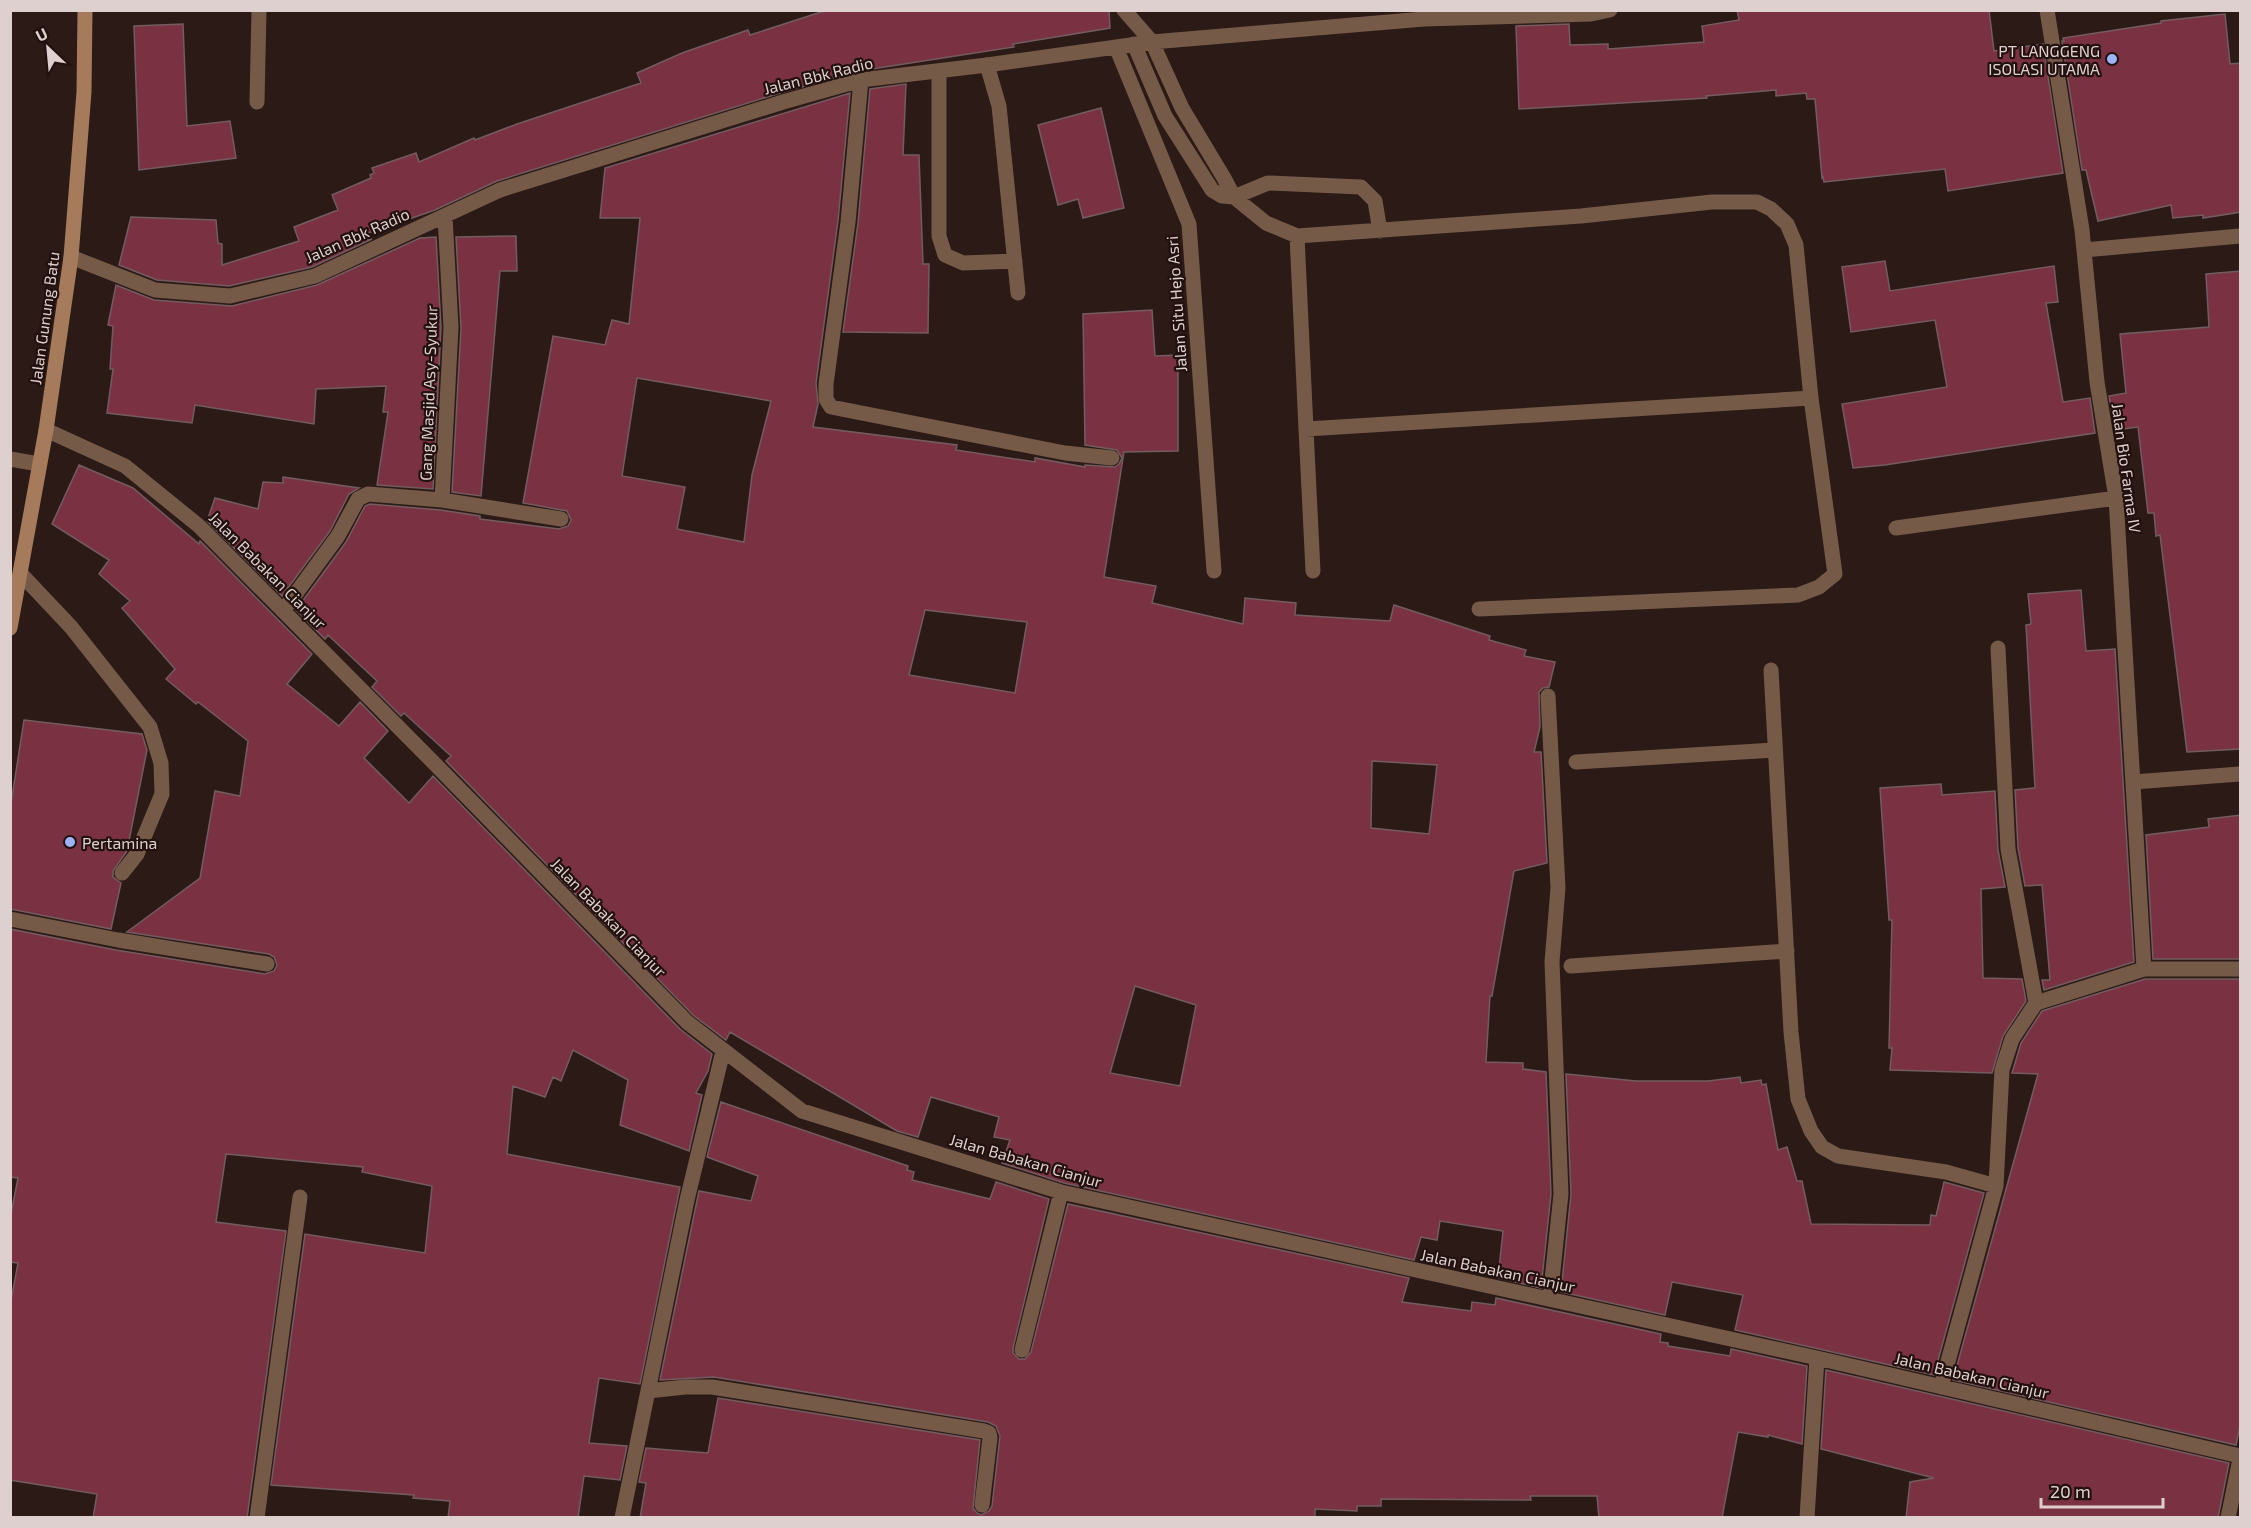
<svg xmlns="http://www.w3.org/2000/svg" width="2251" height="1528" font-family="'Exo 2',sans-serif">
<rect width="100%" height="100%" fill="#2c1a17"/>
<!-- building -->
<path fill="#7a3243" stroke="#725c60" stroke-width="1.5" fill-rule="evenodd" d="M834 10H1109L1110 28 1013 44 1014 47 859 71 780 93 497 181 435 210 351 239H372L312 267 229 286 157 280 119 265 131 217 216 220 218 243 222 244V265L299 241 294 227 338 210 332 195 371 178 370 175 374 173 372 168 416 153 419 162 474 138 475 140 517 124 641 83 637 73 682 53 748 30 750 35 821 12Z
M1737 10H1989L1994 51 2043 44 2063 173 1948 191 1945 169 1824 182 1823 177 1822 178 1815 99H1807L1806 93 1776 96V90L1706 96 1707 98 1519 109 1516 26 1569 24 1570 45 1608 44V49L1704 42 1702 26 1739 20Z
M2225 14 2230 64 2241 63V212L2203 218V215L2173 218 2171 205 2098 221 2086 170H2082L2062 41H2064L2063 38 2161 23V21Z
M183 24 187 126 230 121 236 158 139 170 134 26Z
M906 84 903 155H919L923 264H929L928 333 843 332 858 223 870 89Z
M850 93 838 221 816 383 818 404 813 427 957 445 956 450 1035 462V458L1085 467V465L1115 467 1119 464 1122 458 1117 450 1085 445 1083 314 1152 310 1155 356 1178 355V451L1124 452 1104 577 1156 586 1152 603 1243 624 1245 598 1296 603 1295 615 1390 621 1394 605 1490 636 1489 640 1526 650 1524 656 1555 662 1549 687 1543 688 1539 692 1540 727 1534 752H1541L1547 863 1514 871 1492 996H1490L1486 1062 1523 1063V1069L1546 1072 1551 1194 1541 1288 1498 1278 1503 1231 1440 1221 1437 1240 1421 1237 1414 1260 1064 1183 1002 1163 1010 1140 994 1137 999 1117 931 1097 918 1137 897 1131 730 1032 726 1040 693 1015 446 761 451 756 404 713 401 716 372 687 377 681 328 635 325 639 296 610 346 542 365 506 370 504 441 510 480 516V519L559 529 568 526 571 520 567 511 523 503 553 336 605 345 612 320 629 324 640 218H600L605 168ZM637 378 771 401 752 475 744 542 677 529 685 487 622 476ZM925 610 1027 622 1015 693 909 675ZM1372 761 1437 765 1429 834 1371 828ZM1135 986 1196 1005 1180 1086 1110 1073Z
M1101 108 1124 208 1083 218 1078 199 1058 205 1038 125Z
M516 236 517 271H500L481 496 452 492 461 328 456 237Z
M436 237 441 327 433 489 377 485 388 412H383L386 386 316 389 314 424 195 405 192 423 107 413 113 369H110L113 326 108 325 116 285 154 300 232 306 317 285 420 238Z
M1885 261 1890 291 2054 266 2058 302 2046 303 2063 402 2090 398 2095 433 1885 465 1853 468 1842 404 1947 387 1935 320 1851 332 1842 267Z
M2241 271V749L2187 752 2160 535 2156 536 2154 513H2148L2138 427 2115 430 2109 396 2126 393 2120 334 2209 327 2206 274Z
M79 465 133 488 199 544 200 541 312 654 287 684 339 726 360 702 388 731 364 758 409 803 433 776 680 1029 712 1054 708 1071 696 1093 702 1095 689 1151 620 1125 628 1080 573 1050 561 1081 553 1077 545 1097 513 1086 507 1154 680 1187 640 1384 599 1378 589 1443 627 1446 620 1480 584 1476 578 1518H448L450 1501 413 1498 414 1495 271 1485 305 1234 425 1253 432 1186 362 1172 363 1167 226 1154 216 1222 286 1231 247 1518H93L97 1494 10 1480V1306L18 1263 10 1262V1219L18 1178 10 1177V929L116 950 265 974 274 971 277 965 274 957 269 954 127 932 200 878 215 791 240 796 248 741 198 702 196 704 166 679 175 669 122 608 130 601 99 574 109 560 52 524Z
M283 477 359 488 349 494 330 531 282 596 207 521 215 498 258 509 263 482 283 483Z
M2081 590 2086 651 2115 649 2134 962 2044 990 2042 980H2050L2042 885 2025 886 2018 848 2015 790 2035 788 2026 625 2031 624 2028 594Z
M24 720 142 734 147 750 127 851 113 871V877L121 883 111 929 10 909V810Z
M1941 784 1942 795 1995 791 1998 850 2005 887 1981 889 1983 978 2022 979 2026 1001 2003 1036 1992 1073 1890 1070 1892 1048H1889L1892 920H1889L1880 788Z
M2241 815V959H2153L2146 835 2209 827 2208 819Z
M2145 979H2241V1421L2236 1445 1953 1380 2038 1074 2012 1073 2021 1043 2042 1011Z
M1566 1074 1636 1081H1708L1740 1077 1741 1083 1761 1080 1762 1085 1766 1084 1778 1150 1787 1147 1797 1181H1802L1811 1224 1930 1225 1931 1215 1936 1216 1944 1182 1984 1193 1934 1375 1735 1330 1743 1295 1672 1282 1665 1315 1561 1292 1571 1194Z
M721 1102 908 1166 907 1170 914 1172 912 1180 990 1199 996 1182 1049 1199 1013 1348V1353L1019 1359H1025L1031 1352 1068 1204 1409 1278 1402 1302 1471 1311 1472 1302 1495 1305 1496 1298 1661 1334 1660 1342 1668 1343V1346L1730 1356 1731 1349 1807 1366 1802 1444 1768 1435V1437L1738 1432 1722 1518H1599L1597 1496H1530L1531 1500 1381 1499V1506H1357V1511L1315 1509V1518H640L646 1483 639 1482 646 1448 708 1453 718 1398 980 1440 973 1508 977 1513 981 1515 989 1511 992 1506 1000 1436 996 1426 988 1422 714 1377 660 1380 699 1191 751 1201 758 1176 707 1157Z
M1826 1370 2229 1463 2218 1518H1906L1910 1482 1934 1478 1821 1449Z"/>
<g fill="none" stroke-linecap="round" stroke-linejoin="round">
<!-- lane -->
<path stroke="#755a47" stroke-width="15" d="M987 65 999 106 1018 293
M939 71V236L945 255 963 263 1015 261
M257 102 259 10
M21 574 71 627 150 727 161 763 162 794 137 854 122 873
M10 919 118 940 267 964"/>
<!-- street -->
<path stroke="#755a47" stroke-width="15" d="M1124 10 1152 42 1182 108 1224 178 1234 197 1266 223 1297 236 1581 216 1712 202H1757L1771 209 1787 224 1796 245 1811 398 1835 574 1819 587 1798 595 1479 609
M2047 10 2082 230 2097 382 2116 498 2144 969
M1134 44 1165 116 1212 190 1222 196 1234 197 1268 183 1361 187 1375 201 1380 231
M1116 47 1189 224 1214 571
M861 80 848 222 826 384V399L831 407 1065 453 1112 458
M1297 236 1306 429
M2084 250 2240 236
M71 257 155 290 230 296 315 276 500 190 783 102 861 80 987 65 1152 42 1424 19 1591 14 1610 10
M46 430 125 466 199 526 432 761 687 1022 802 1111 1061 1192 1817 1358 2240 1456
M10 459 39 464
M442 500 451 327 445 216
M1896 528 2116 498
M1313 571 1306 429 1811 398
M283 611 338 536 358 499 368 494 442 500 561 519
M1998 648 2008 849 2036 1003
M1771 670 1791 1032 1798 1099 1811 1131 1822 1147 1838 1156 1946 1172 1996 1186
M1548 696 1558 888 1552 962 1561 1194 1550 1299
M1576 762 1775 750
M2133 782 2240 774
M1571 966 1787 951
M1022 1350 1061 1192
M1941 1387 1996 1186 2002 1070 2012 1039 2036 1003 2144 969H2240
M648 1391 685 1387H712L984 1431 989 1433 990 1438 982 1505
M257 1518 300 1197
M622 1518 687 1200 723 1051
M1807 1518 1817 1358
M2228 1518 2240 1459"/>
<!-- secondary -->
<path stroke="#a57b5c" stroke-width="15" d="M10 628 46 430 71 257 84 92 85 10"/>
</g>
<!-- markers -->
<g fill="#9cb4fd" stroke="#22110e" stroke-width="2">
<circle cx="2112" cy="59" r="6"/>
<circle cx="70" cy="842" r="6"/>
</g>
<g text-anchor="middle" dominant-baseline="central" stroke-width="4.5" stroke-linejoin="round" paint-order="stroke">
<!-- poi labels -->
<g font-size="16" fill="#ddd0ce" stroke="#22110e" text-anchor="end">
<text x="2100" y="50">PT LANGGENG<tspan x="2100" dy="18">ISOLASI UTAMA</tspan></text>
<text x="82" y="842" text-anchor="start">Pertamina</text>
</g>
<!-- street labels -->
<g font-size="16" fill="#ddd0ce" stroke="#22110e">
<text transform="translate(818 75) rotate(-14)">Jalan Bbk Radio</text>
<text transform="translate(357 235) rotate(-24)">Jalan Bbk Radio</text>
<text transform="translate(1176 304) rotate(-94)">Jalan Situ Hejo Asri</text>
<text transform="translate(44 318) rotate(-82)">Jalan Gunung Batu</text>
<text transform="translate(428 393) rotate(-88)">Gang Masjid Asy-Syukur</text>
<text transform="translate(2127 468) rotate(82)">Jalan Bio Farma IV</text>
<text transform="translate(268 570) rotate(45)">Jalan Babakan Cianjur</text>
<text transform="translate(609 917) rotate(46)">Jalan Babakan Cianjur</text>
<text transform="translate(1026 1160) rotate(16)">Jalan Babakan Cianjur</text>
<text transform="translate(1498 1270) rotate(12)">Jalan Babakan Cianjur</text>
<text transform="translate(1972 1375) rotate(13)">Jalan Babakan Cianjur</text>
</g>
</g>
<!-- border -->
<rect width="2251" height="1528" fill="none" stroke="#ddd0ce" stroke-width="24"/>
<!-- north arrow -->
<g transform="translate(48 48) rotate(334)" stroke="#22110e" stroke-width="4.5" paint-order="stroke">
<path d="M0-4.5L10 22L0 15L-10 22Z" fill="#ddd0ce"/>
<text y="-9" font-size="16" font-weight="bold" text-anchor="middle" fill="#ddd0ce">U</text>
</g>
<!-- scale -->
<path d="M2041 1498v9h122v-9" fill="none" stroke="#ddd0ce" stroke-width="3"/>
<text x="2050" y="1498" font-size="18" fill="#ddd0ce" stroke="#22110e" stroke-width="4.5" paint-order="stroke">20 m</text>
</svg>
